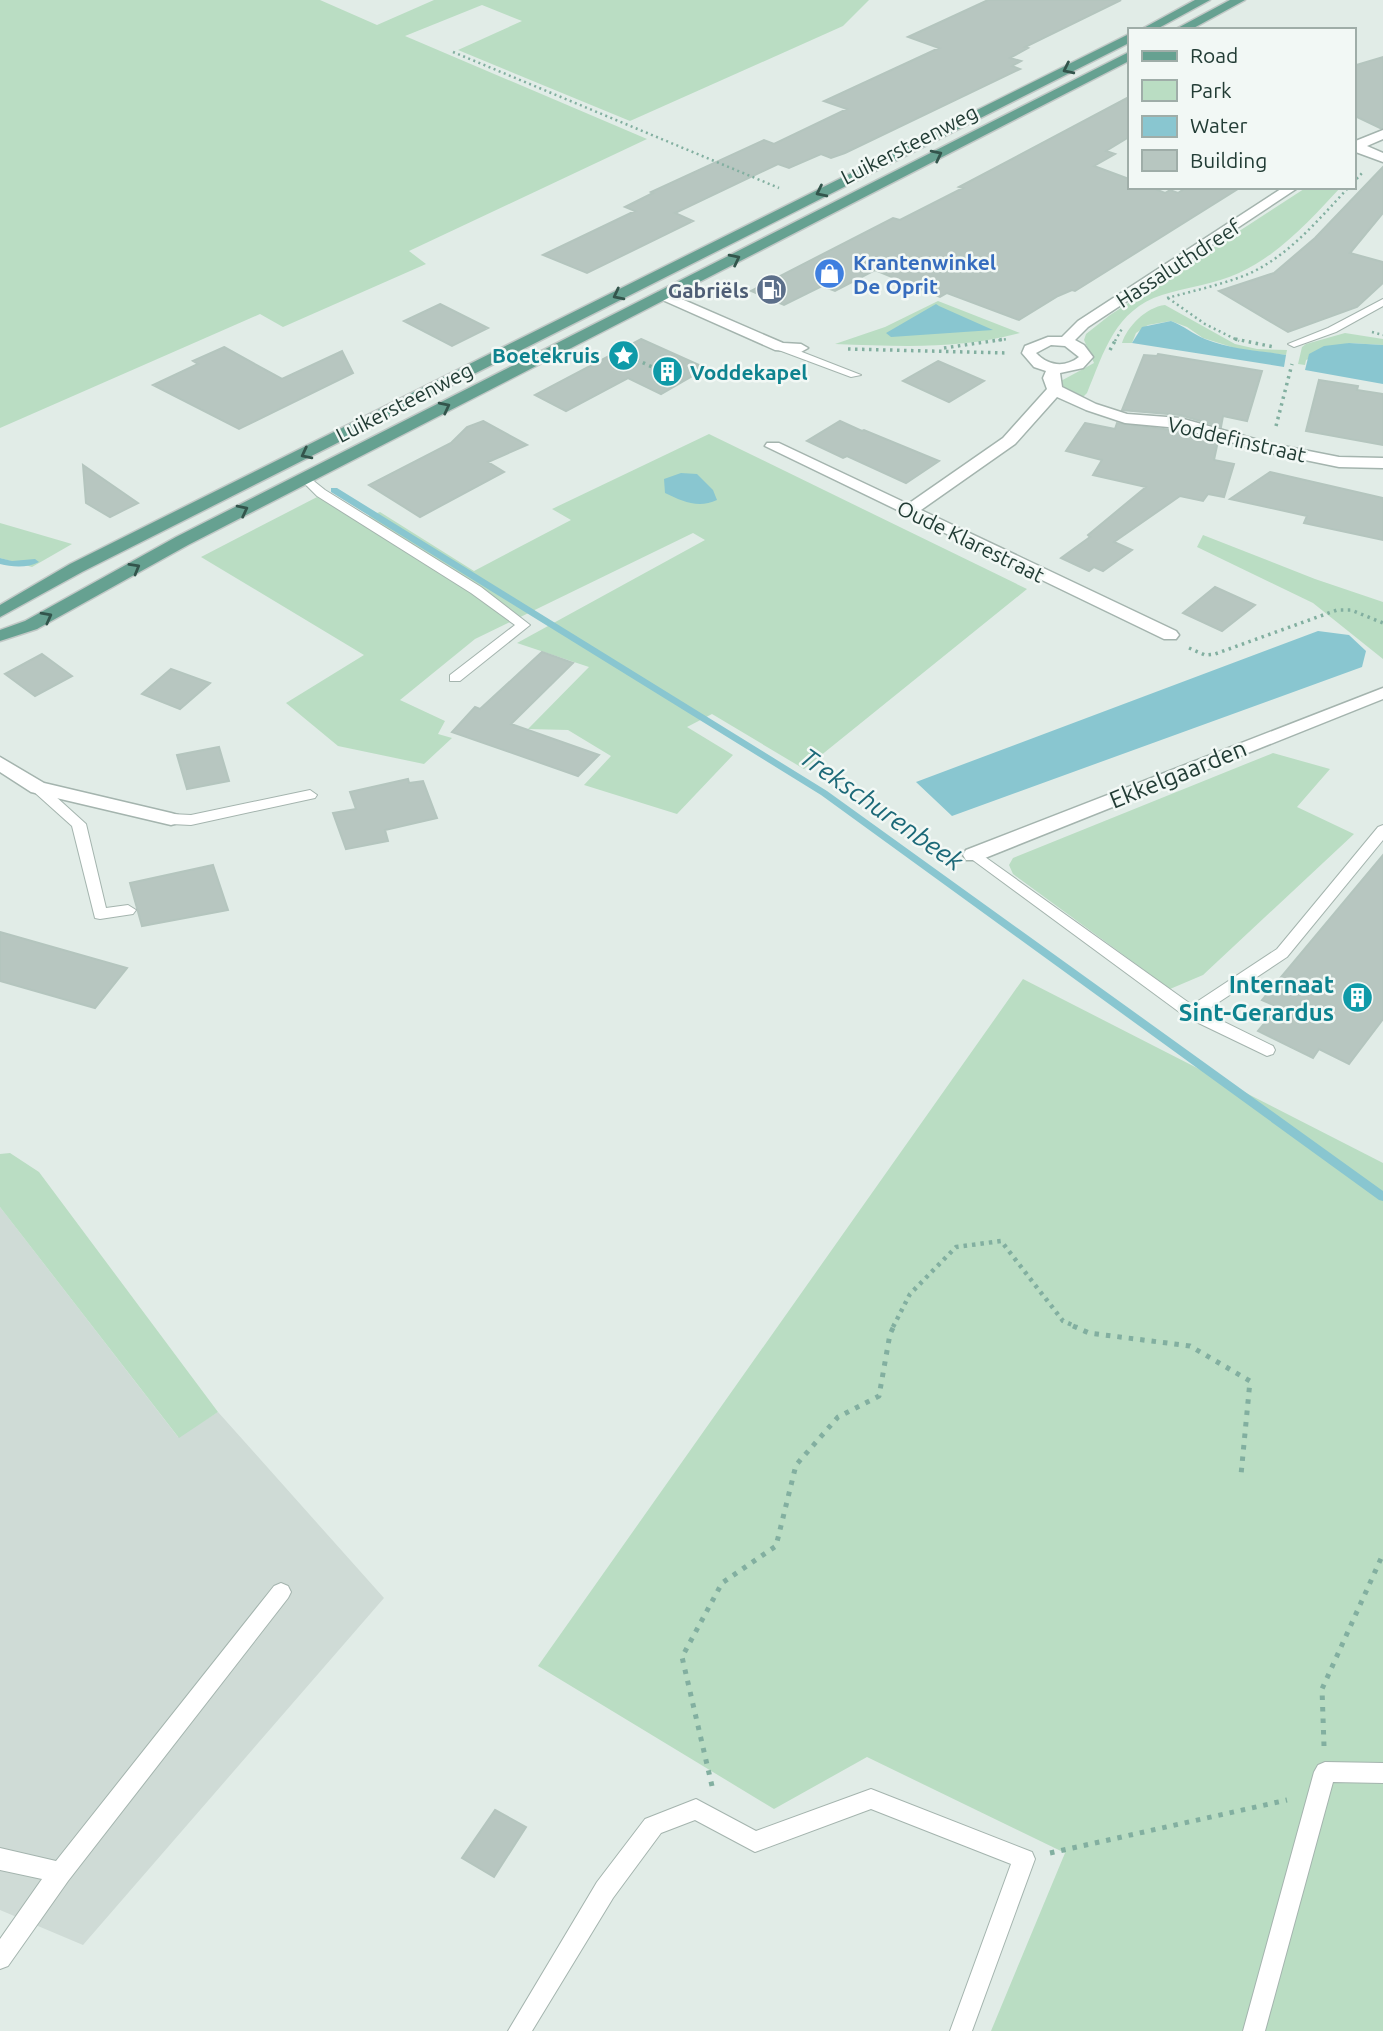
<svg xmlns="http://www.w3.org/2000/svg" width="1383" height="2031" font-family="Ubuntu,sans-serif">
<rect width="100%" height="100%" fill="#e1ece7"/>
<!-- built -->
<path fill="#cfdbd6" d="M0 1207 178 1437 218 1412 384 1598 83 1945 0 1910Z"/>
<!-- green -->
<path fill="#baddc3" d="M0 0H320L377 25 434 0H869L843 26 630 121 458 50 522 21 482 5 405 36 647 139 409 251 426 264 283 327 260 314 0 428Z
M1307 187H1341C1311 219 1280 254 1239 273 1215 284 1187 287 1162 295 1115 310 1104 352 1087 393L1083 397 1069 392 1059 382 1094 363 1084 340 1086 334 1110 315Z
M938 301 1020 333C959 350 898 346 835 344L885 327Z
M1165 305 1235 344 1257 349 1287 350 1286 355 1238 349 1203 338 1187 327 1171 321 1148 325 1136 333 1132 343H1122C1127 327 1146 307 1165 305Z
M1345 333 1383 339V345L1349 343 1306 360 1305 365 1298 364 1302 347 1306 344Z
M709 434 1027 589 804 769 712 714 687 727 733 755 677 814 584 785 611 756 568 730 528 729 589 667 517 643 705 540 693 533 475 639 400 700 445 721 438 734 452 738 424 764 338 746 286 703 364 655 201 557 319 496 359 519 380 512 474 571 571 520 552 509Z
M0 523 72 544 32 567 0 558Z
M1203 535 1315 579 1383 602V659L1313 603 1197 547Z
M1273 753 1330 769 1297 807 1354 834 1203 975 1170 989 1013 874 1009 865 1013 858Z
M1023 979 1383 1163V2031H991L1065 1853 867 1757 774 1809 538 1666Z
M10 1153 39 1172 218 1412 179 1438 0 1207V1154Z"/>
<!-- water -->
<path fill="#89c6d0" d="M936 304 939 306 993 330 891 337 886 333Z
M1171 321C1184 326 1193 334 1205 339 1232 350 1258 350 1286 355L1284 367 1132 343 1142 327Z
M1349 343 1383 345V384L1305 370 1309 354 1324 346Z
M681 473 697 474 713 490 717 500C698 509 682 501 665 493L664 479Z
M1318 631 1349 635 1366 651 1362 667 952 816 916 782Z"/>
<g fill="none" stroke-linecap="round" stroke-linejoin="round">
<!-- stream -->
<path fill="#89c6d0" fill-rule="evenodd" d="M331 488H337L827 791 1383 1191V1201L1379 1200 821 795 331 492Z
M0 558 12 561 35 559 39 562C28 568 12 567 0 564Z"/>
</g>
<!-- building -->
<path fill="#b7c6c0" stroke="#b4c5be" stroke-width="2" d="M988 0H1121L1025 47 1028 48 1010 58 1021 61 1012 66 1020 69 845 153 831 158 821 154 789 168 778 164 675 213 693 221 587 273 543 255 635 211 625 207 653 193 651 192 764 140 774 144 847 109 824 101 939 48 908 37Z
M1383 57V128H1380L1353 115V66Z
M1129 97V137L1106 151 1115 154 1094 166 1129 179V187H1150L1165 193 1170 190 1178 193 1187 187H1241L1075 291 1072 290 1058 296 1019 320 947 293 940 297 875 270 835 291 822 286 784 305 751 291 893 218 900 220 963 188 959 187Z
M1383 167V213L1350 253 1383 262V283L1357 307 1288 332 1219 291 1274 273 1315 238Z
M440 304 488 328 452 346 404 321Z
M641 339 706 368 661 394 628 378 566 411 535 395Z
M224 347 282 379 342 351 353 373 239 429 153 385 198 364 193 361Z
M1158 354 1262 371 1247 421 1223 416 1221 427 1180 415 1122 410 1144 355 1157 356Z
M938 361 984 381 949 402 903 381Z
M1319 380 1358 386 1357 390 1383 394V445L1306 431Z
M483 421 527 445 488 462 504 472 420 517 369 485 451 443 467 427Z
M840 421 862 431 864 430 939 461 906 483 847 456 843 458 807 441Z
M1085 423 1115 429 1117 423 1179 431 1218 441 1214 460 1234 464 1224 497 1208 494 1203 501 1180 496 1114 542 1132 550 1103 571 1094 567 1089 571 1061 558 1090 537 1088 535 1146 487 1093 475 1102 460 1066 451Z
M83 465 138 503 110 517 86 503Z
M1270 472 1383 498V540L1304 523 1307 516 1230 499Z
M1215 587 1255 605 1222 631 1183 613Z
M542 652 573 663 511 724 599 755 578 776 452 732 475 707 480 709Z
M42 654 72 676 35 696 5 674Z
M171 669 210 683 180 709 142 694Z
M219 747 229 781 187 789 177 755Z
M408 779 409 783 423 781 437 818 385 830 388 841 346 849 333 813 356 809 350 792Z
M1383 855V1019L1349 1064 1319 1049 1313 1058 1258 1031 1278 1007 1262 1000Z
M213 865 228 910 142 926 130 883Z
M0 932 127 968 95 1008 0 981Z
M495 1810 526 1827 494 1877 462 1858Z"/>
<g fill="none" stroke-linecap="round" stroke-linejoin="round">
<defs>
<path id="service" d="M1383 299V306L1336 332 1294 347 1288 344 1328 328Z
M776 345H784L861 375 851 377 776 349Z
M305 474 325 490 481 587 530 625 460 681H450V675L515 625 471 593 317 496 299 478Z
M38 783 43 785 86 824 106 908 128 905 136 910 133 914 100 919 95 918 72 826 33 791 31 788 33 785Z
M310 790 317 795 315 798 191 825 171 824 164 819 171 814 191 815Z
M1383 825V840L1287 957 1204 1012 1273 1046 1275 1050 1273 1054 1267 1056 1186 1017 966 855 973 850 978 852 1192 1005 1277 949 1378 827Z
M281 1583 288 1586 291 1592 288 1598 68 1881 8 1966 0 1969V1939L42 1879 0 1870V1848L56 1861 274 1586Z
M1325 1762 1383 1763V1783L1333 1782 1265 2031H1243L1314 1772 1318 1765Z
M871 1789 1032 1852 1035 1859 972 2031H950L1011 1864 871 1809 755 1852 695 1820 661 1833 613 1898 532 2031H508L597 1882 645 1819 696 1799 756 1831Z"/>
<path id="minor" d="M1383 130V139L1367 146 1383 153V162L1353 151V142Z
M1284 187H1299L1088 327 1075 340 1084 345 1093 357 1083 368 1060 373 1062 387 1096 404 1127 414 1180 418 1273 444 1339 457 1383 458V468L1339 467 1271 453 1179 428 1125 423 1086 410 1057 397 1015 444 921 510 1176 631 1179 635 1176 639H1164L765 446 767 443H779L908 504 1003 438 1047 389 1043 378 1046 371 1034 367 1022 353 1025 346 1048 337H1062L1078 321ZM1051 345 1065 346 1079 357C1065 368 1048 366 1036 353Z
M663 291 783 343 801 344 808 348 801 352 775 350 658 298V292Z
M1383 688V699L980 860H966L963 855 966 850Z
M0 757 44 783 171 813 178 815 181 819 178 823 171 825 31 792 0 772Z"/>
<path id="primary" d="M1195 0H1210L1155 30H1140Z
M1230 0H1245L1190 30H1174Z
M1129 34V43L82 572 0 617V605L70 564Z
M1129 52V61L188 545 37 629 0 641V630L25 621 176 537Z"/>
</defs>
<!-- service casing -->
<use href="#service" stroke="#a4b4ae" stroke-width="2"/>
<!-- minor casing -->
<use href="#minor" stroke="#a4b4ae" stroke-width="3"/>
<!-- primary casing -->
<use href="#primary" stroke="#c1c8c6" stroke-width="3"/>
<!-- path-far3 -->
<path stroke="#82afa0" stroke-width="2.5" stroke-dasharray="2 3.5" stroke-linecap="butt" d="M453 52 779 188
M1353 183 1362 173
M1167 298C1193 291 1220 285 1246 275 1288 257 1318 220 1349 187
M1168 298 1205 324 1239 341
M1372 332 1383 335
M993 341 1008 339
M1115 341 1123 327"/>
<!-- path-far2 -->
<path stroke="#82afa0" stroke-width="3.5" stroke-dasharray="2.5 4.5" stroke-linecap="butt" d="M1235 339 1274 347
M611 348 661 371
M944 348 1006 339
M848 349 1007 353
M1110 350 1116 339
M667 368 675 371 676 374 667 377 657 372Z
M1276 426 1292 364
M1189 648 1205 655 1215 654 1337 610H1351L1383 623"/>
<!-- path-far1 -->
<path stroke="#82afa0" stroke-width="4.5" stroke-dasharray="3.5 5" stroke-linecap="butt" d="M893 1327 910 1294 956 1247 1001 1241 1063 1321 1077 1327"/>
<!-- path -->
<path stroke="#82afa0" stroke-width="5" stroke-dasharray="4.5 7" stroke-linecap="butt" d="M1073 1326 1089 1333 1190 1346 1250 1381 1241 1475
M1324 1746 1322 1689 1383 1554
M712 1786 682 1657 722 1583 776 1546 796 1465 838 1417 879 1396 890 1334 894 1326
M1050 1853 1287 1800"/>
<!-- service -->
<use href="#service" fill="#fff" fill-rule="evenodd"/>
<!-- minor -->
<use href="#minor" fill="#fff" fill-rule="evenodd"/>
<!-- primary -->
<use href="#primary" fill="#66a191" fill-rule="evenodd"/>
</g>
<!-- one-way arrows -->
<defs><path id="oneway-chevron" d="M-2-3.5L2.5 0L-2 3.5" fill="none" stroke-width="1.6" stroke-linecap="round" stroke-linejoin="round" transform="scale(1.75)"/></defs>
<g stroke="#33554c">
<use href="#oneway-chevron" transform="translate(1068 69) rotate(154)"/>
<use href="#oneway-chevron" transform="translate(937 155) rotate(-27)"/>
<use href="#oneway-chevron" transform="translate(821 192) rotate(154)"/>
<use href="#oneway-chevron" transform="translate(735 259) rotate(-27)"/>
<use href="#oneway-chevron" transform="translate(618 295) rotate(153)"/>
<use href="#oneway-chevron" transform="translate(445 407) rotate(-27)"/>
<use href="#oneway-chevron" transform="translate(306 454) rotate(153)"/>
<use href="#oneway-chevron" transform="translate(243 510) rotate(-27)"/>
<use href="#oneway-chevron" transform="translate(135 568) rotate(-30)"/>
<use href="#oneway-chevron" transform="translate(47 617) rotate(-28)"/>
</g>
<!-- icons -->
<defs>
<symbol id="shop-disc" viewBox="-11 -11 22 22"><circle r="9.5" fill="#3f7fe0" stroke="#f2f8f5"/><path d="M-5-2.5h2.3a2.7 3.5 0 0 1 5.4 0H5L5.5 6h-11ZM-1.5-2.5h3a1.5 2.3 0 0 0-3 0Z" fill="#fff"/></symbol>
<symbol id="fuel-disc" viewBox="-11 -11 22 22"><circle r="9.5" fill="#5c6f8a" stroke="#f2f8f5"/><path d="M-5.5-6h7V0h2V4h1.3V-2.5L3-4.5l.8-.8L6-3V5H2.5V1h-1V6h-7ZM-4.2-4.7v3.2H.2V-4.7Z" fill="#fff"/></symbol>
<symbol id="sight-disc" viewBox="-11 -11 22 22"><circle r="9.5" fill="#0f9aa8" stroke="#f2f8f5"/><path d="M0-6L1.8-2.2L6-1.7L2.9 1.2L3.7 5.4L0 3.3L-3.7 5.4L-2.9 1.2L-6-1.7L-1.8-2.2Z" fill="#fff"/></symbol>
<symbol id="building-disc" viewBox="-11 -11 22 22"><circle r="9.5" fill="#0f9aa8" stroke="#f2f8f5"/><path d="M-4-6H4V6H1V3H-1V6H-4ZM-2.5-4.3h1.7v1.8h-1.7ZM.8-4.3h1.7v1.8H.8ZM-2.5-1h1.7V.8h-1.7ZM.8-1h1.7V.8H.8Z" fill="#fff"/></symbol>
</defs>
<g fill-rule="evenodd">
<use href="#shop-disc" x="812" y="256" width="35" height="35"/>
<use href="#fuel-disc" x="754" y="272" width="35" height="35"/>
<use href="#sight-disc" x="606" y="338" width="35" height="35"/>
<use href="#building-disc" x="650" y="354" width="35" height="35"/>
<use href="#building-disc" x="1340" y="980" width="35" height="35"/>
</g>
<g text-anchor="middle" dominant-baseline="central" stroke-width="5" stroke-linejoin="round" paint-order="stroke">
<!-- far-street labels -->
<g font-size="21" fill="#223c35" stroke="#f2f8f5">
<text transform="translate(909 144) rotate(-27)">Luikersteenweg</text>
<text transform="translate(1178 263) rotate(-33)">Hassaluthdreef</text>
<text transform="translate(404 402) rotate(-27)">Luikersteenweg</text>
<text transform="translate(1237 439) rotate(13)">Voddefinstraat</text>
<text transform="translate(971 541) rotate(26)">Oude Klarestraat</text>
</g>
<!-- far-shop labels -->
<g font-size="21" font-weight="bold" fill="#366cbe" stroke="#f2f8f5" text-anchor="start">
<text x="853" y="262">Krantenwinkel<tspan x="853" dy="24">De Oprit</tspan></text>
</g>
<!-- far-service labels -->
<g font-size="21" font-weight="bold" fill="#4e5e75" stroke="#f2f8f5" text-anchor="end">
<text x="749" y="290">Gabriëls</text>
</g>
<!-- far-culture labels -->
<g font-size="21" font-weight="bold" fill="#0d838f" stroke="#f2f8f5" text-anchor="end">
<text x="600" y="355">Boetekruis</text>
<text x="690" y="372" text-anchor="start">Voddekapel</text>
</g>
<!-- street labels -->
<g font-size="24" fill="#223c35" stroke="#f2f8f5">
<text transform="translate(1178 774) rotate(-22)">Ekkelgaarden</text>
</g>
<!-- culture labels -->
<g font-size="24" font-weight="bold" fill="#0d838f" stroke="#f2f8f5" text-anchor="end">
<text x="1334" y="984">Internaat<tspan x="1334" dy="28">Sint-Gerardus</tspan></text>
</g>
<!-- water labels -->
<g font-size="26" font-style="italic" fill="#1c6978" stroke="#f2f8f5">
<text transform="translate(882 809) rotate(35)">Trekschurenbeek</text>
</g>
</g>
<!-- legend -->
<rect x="1128" y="28" width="228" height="161" fill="#f2f8f5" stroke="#9fada8" stroke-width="2"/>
<rect x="1142" y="51" width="35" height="10" fill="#66a191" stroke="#9fada8" stroke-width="2"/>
<text x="1190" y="63" font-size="21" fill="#223c35">Road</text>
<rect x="1142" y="80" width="35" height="21" fill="#baddc3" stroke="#9fada8" stroke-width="2"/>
<text x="1190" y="98" font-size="21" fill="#223c35">Park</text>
<rect x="1142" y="116" width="35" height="21" fill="#89c6d0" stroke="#9fada8" stroke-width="2"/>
<text x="1190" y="133" font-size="21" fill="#223c35">Water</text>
<rect x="1142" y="150" width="35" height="21" fill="#b7c6c0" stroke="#9fada8" stroke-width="2"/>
<text x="1190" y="168" font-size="21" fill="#223c35">Building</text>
</svg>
